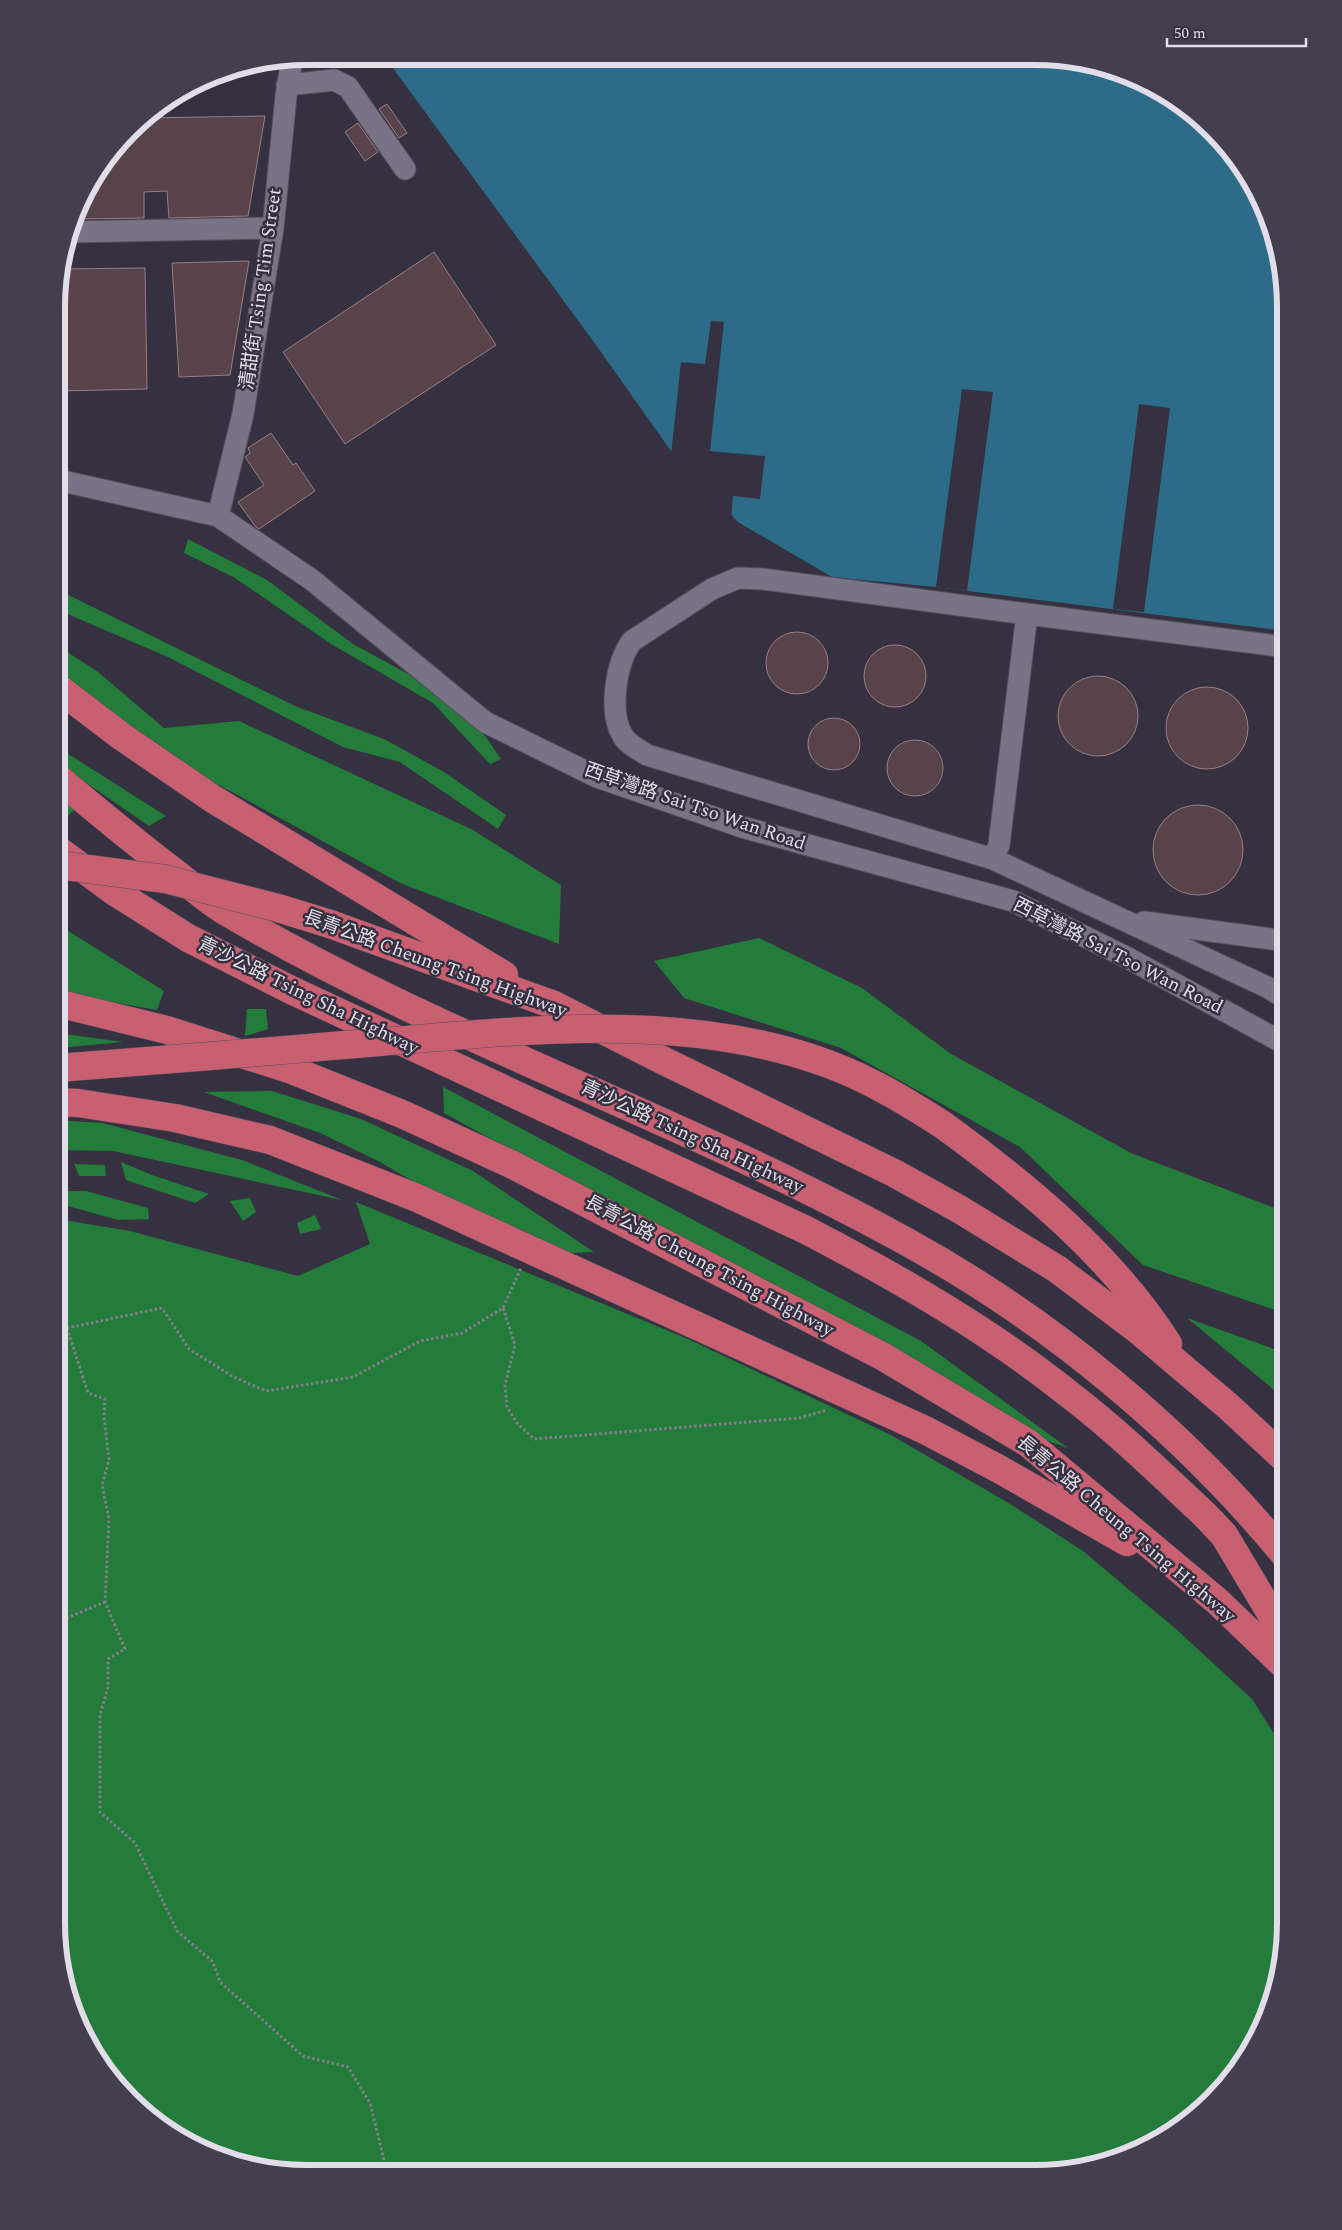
<svg xmlns="http://www.w3.org/2000/svg" width="1342" height="2230" font-family="Spectral,'Noto Sans TC',serif">
<rect width="100%" height="100%" fill="#363141"/>
<!-- forest -->
<path fill="#237c3a" d="M188 539 267 580 353 644 463 704 501 759 490 764 433 703 331 644 235 578 184 553Z
M58 590 295 706 384 739 444 772 506 815 498 829 400 762 343 747 168 657 58 610Z
M58 646 98 672 164 728 239 721 471 829 561 885 559 944 400 883 171 759 58 681Z
M62 750 166 816 149 826 62 766Z
M58 798 74 810 60 823 58 821Z
M58 928 70 932 164 991 157 1010 89 998 57 987Z
M759 938 862 988 951 1054 1131 1153 1285 1212V1331L1278 1311 1143 1265 1020 1147 841 1048 684 998 654 961Z
M247 1009H266L268 1029 245 1036Z
M57 1033 123 1042 57 1048Z
M443 1087 921 1341 1068 1448 1019 1431 444 1113Z
M272 1091 361 1119 473 1171 594 1252 571 1253 444 1199 378 1161 320 1133 204 1092Z
M57 1120 102 1123 242 1160 342 1200 113 1151 57 1150Z
M121 1162 152 1175 209 1194 195 1203 126 1180Z
M74 1164 105 1165 106 1176H79Z
M57 1191H86L148 1208 149 1219 118 1220 57 1203Z
M250 1198 256 1212 243 1221 230 1201Z
M356 1202 688 1339 889 1434 1007 1502 1083 1551 1177 1630 1252 1699 1285 1751V1939L1267 2018 1234 2075 1188 2122 1130 2155 1035 2174 275 2172 212 2155 154 2122 108 2075 75 2018 56 1923 57 1219 130 1231 298 1276 370 1244Z
M315 1215 321 1229 300 1234 297 1223Z
M1187 1318 1285 1353V1399Z"/>
<!-- water -->
<path fill="#2d6c88" d="M384 56 1068 58 1131 75 1188 108 1234 155 1267 212 1286 307V631L936 587 832 577 738 522 671 451 596 345Z"/>
<!-- pier -->
<path fill="#363141" d="M711 321 724 322 710 451 765 456 760 499 733 496 731 520 671 455 681 362 705 364Z
M962 389 993 392 967 591 936 587Z
M1139 404 1170 408 1144 612 1113 609Z"/>
<!-- building -->
<path fill="#574349" stroke="#967f86" d="M387 104 407 133 399 138 379 109Z
M265 116 248 216 169 218 167 191 144 192V218L75 219 82 196 143 118Z
M358 123 378 152 365 161 345 132Z
M434 252 496 345 345 444 283 352Z
M249 261 230 375 179 377 172 263Z
M145 268 147 389 58 391V275L60 269Z
M271 433 293 465 296 463 315 491 259 529 255 526 238 502 264 485 245 457 250 453 248 448Z
M766 663a31 31 0 1 1 62 0a31 31 0 1 1-62 0Z
M864 676a31 31 0 1 1 62 0a31 31 0 1 1-62 0Z
M1058 716a40 40 0 1 1 80 0a40 40 0 1 1-80 0Z
M1166 728a41 41 0 1 1 82 0a41 41 0 1 1-82 0Z
M808 744a26 26 0 1 1 52 0a26 26 0 1 1-52 0Z
M887 768a28 28 0 1 1 56 0a28 28 0 1 1-56 0Z
M1153 850a45 45 0 1 1 90 0a45 45 0 1 1-90 0Z"/>
<g fill="none" stroke-linecap="round" stroke-linejoin="round">
<defs>
<path id="minor" d="M287 85 334 80 348 87 405 169
M71 232 273 228
M58 480 218 516 312 580 485 722 597 777 742 827 1013 901 1128 958 1285 1044
M218 516 243 414 273 228 286 96 292 59
M1027 614 762 579 738 578 712 589 632 641C616 662 608 713 623 736 627 744 640 750 647 755L993 859 1269 988 1286 999
M993 859 999 845 1027 614 1286 647
M1144 922 1286 941"/>
<path id="highway" d="M58 688 121 736 213 799 504 975
M58 778C97 811 137 844 178 875 193 887 208 901 225 911 443 1040 686 1119 907 1242 1049 1320 1182 1430 1285 1555
M58 850 115 892 188 938 291 990 806 1230C898 1278 989 1330 1070 1395 1117 1431 1160 1473 1204 1514L1224 1535 1285 1637
M330 924 554 1005 662 1060 894 1173 959 1209 1057 1269 1138 1330 1229 1407 1285 1459
M57 1003 167 1030 292 1070 402 1114 511 1164 882 1356 1028 1443 1217 1601 1285 1666
M57 1102 78 1103 175 1118 270 1140 417 1198 925 1430 999 1469 1127 1542
M943 1125C1027 1186 1112 1256 1168 1344"/>
</defs>
<!-- minor casing -->
<use href="#minor" stroke="#544f5d" stroke-width="23"/>
<!-- highway casing -->
<use href="#highway" stroke="#544f5d" stroke-width="29"/>
<!-- path -->
<path stroke="#837f8d" stroke-width="3" stroke-dasharray="2.5 2.5" stroke-linecap="butt" d="M503 1308 515 1345 505 1385 507 1407 517 1423 534 1439 799 1418 827 1410
M57 1325 67 1328 162 1308 189 1349 232 1376 266 1391 353 1377 420 1341 462 1333 503 1308 521 1268
M67 1328 88 1393 105 1399 104 1416 109 1460 102 1485 109 1519 105 1602 125 1649 108 1659V1687L100 1715V1812L135 1843 177 1931 213 1962 220 1982 303 2056 348 2067 370 2103 387 2172
M57 1622 105 1602
M1285 1899 1281 1888 1285 1885"/>
<!-- minor -->
<use href="#minor" stroke="#797386" stroke-width="21"/>
<!-- highway -->
<use href="#highway" stroke="#c96072" stroke-width="28"/>
<defs>
<path id="highway-bridge" d="M58 865 165 879 278 908 330 924
M57 1068C165 1060 272 1051 380 1042 528 1030 688 1011 831 1065 871 1080 907 1102 943 1125"/>
</defs>
<!-- highway-bridge casing -->
<use href="#highway-bridge" stroke="#544f5d" stroke-width="29" stroke-linecap="butt"/>
<!-- highway-bridge -->
<use href="#highway-bridge" stroke="#c96072" stroke-width="28"/>
</g>
<g text-anchor="middle" dominant-baseline="central" stroke-width="5" stroke-linejoin="round" paint-order="stroke">
<!-- street labels -->
<g font-size="19" fill="#e1dee9" stroke="#363141">
<text transform="translate(261 289) rotate(-82)">清甜街 Tsing Tim Street</text>
<text transform="translate(695 807) rotate(19)">西草灣路 Sai Tso Wan Road</text>
<text transform="translate(1118 956) rotate(27)">西草灣路 Sai Tso Wan Road</text>
<text transform="translate(435 964) rotate(20)">長青公路 Cheung Tsing Highway</text>
<text transform="translate(308 996) rotate(26)">青沙公路 Tsing Sha Highway</text>
<text transform="translate(692 1137) rotate(25)">青沙公路 Tsing Sha Highway</text>
<text transform="translate(709 1266) rotate(28)">長青公路 Cheung Tsing Highway</text>
<text transform="translate(1126 1529) rotate(40)">長青公路 Cheung Tsing Highway</text>
</g>
</g>
<!-- crop -->
<path d="M0 0H1342V2230H0ZM307 65H1035A242 242 0 0 1 1277 307V1923A242 242 0 0 1 1035 2165H307A242 242 0 0 1 65 1923V307A242 242 0 0 1 307 65Z" fill="#443f4e" fill-rule="evenodd"/>
<path fill="none" stroke="#e1dee9" stroke-width="6" d="M307 65H1035A242 242 0 0 1 1277 307V1923A242 242 0 0 1 1035 2165H307A242 242 0 0 1 65 1923V307A242 242 0 0 1 307 65Z"/>
<!-- scale -->
<path d="M1167 38v8h139v-8" fill="none" stroke="#e1dee9" stroke-width="2.5"/>
<text x="1174" y="38" font-size="15" fill="#e1dee9" stroke="#363141" stroke-width="4" paint-order="stroke">50 m</text>
</svg>
